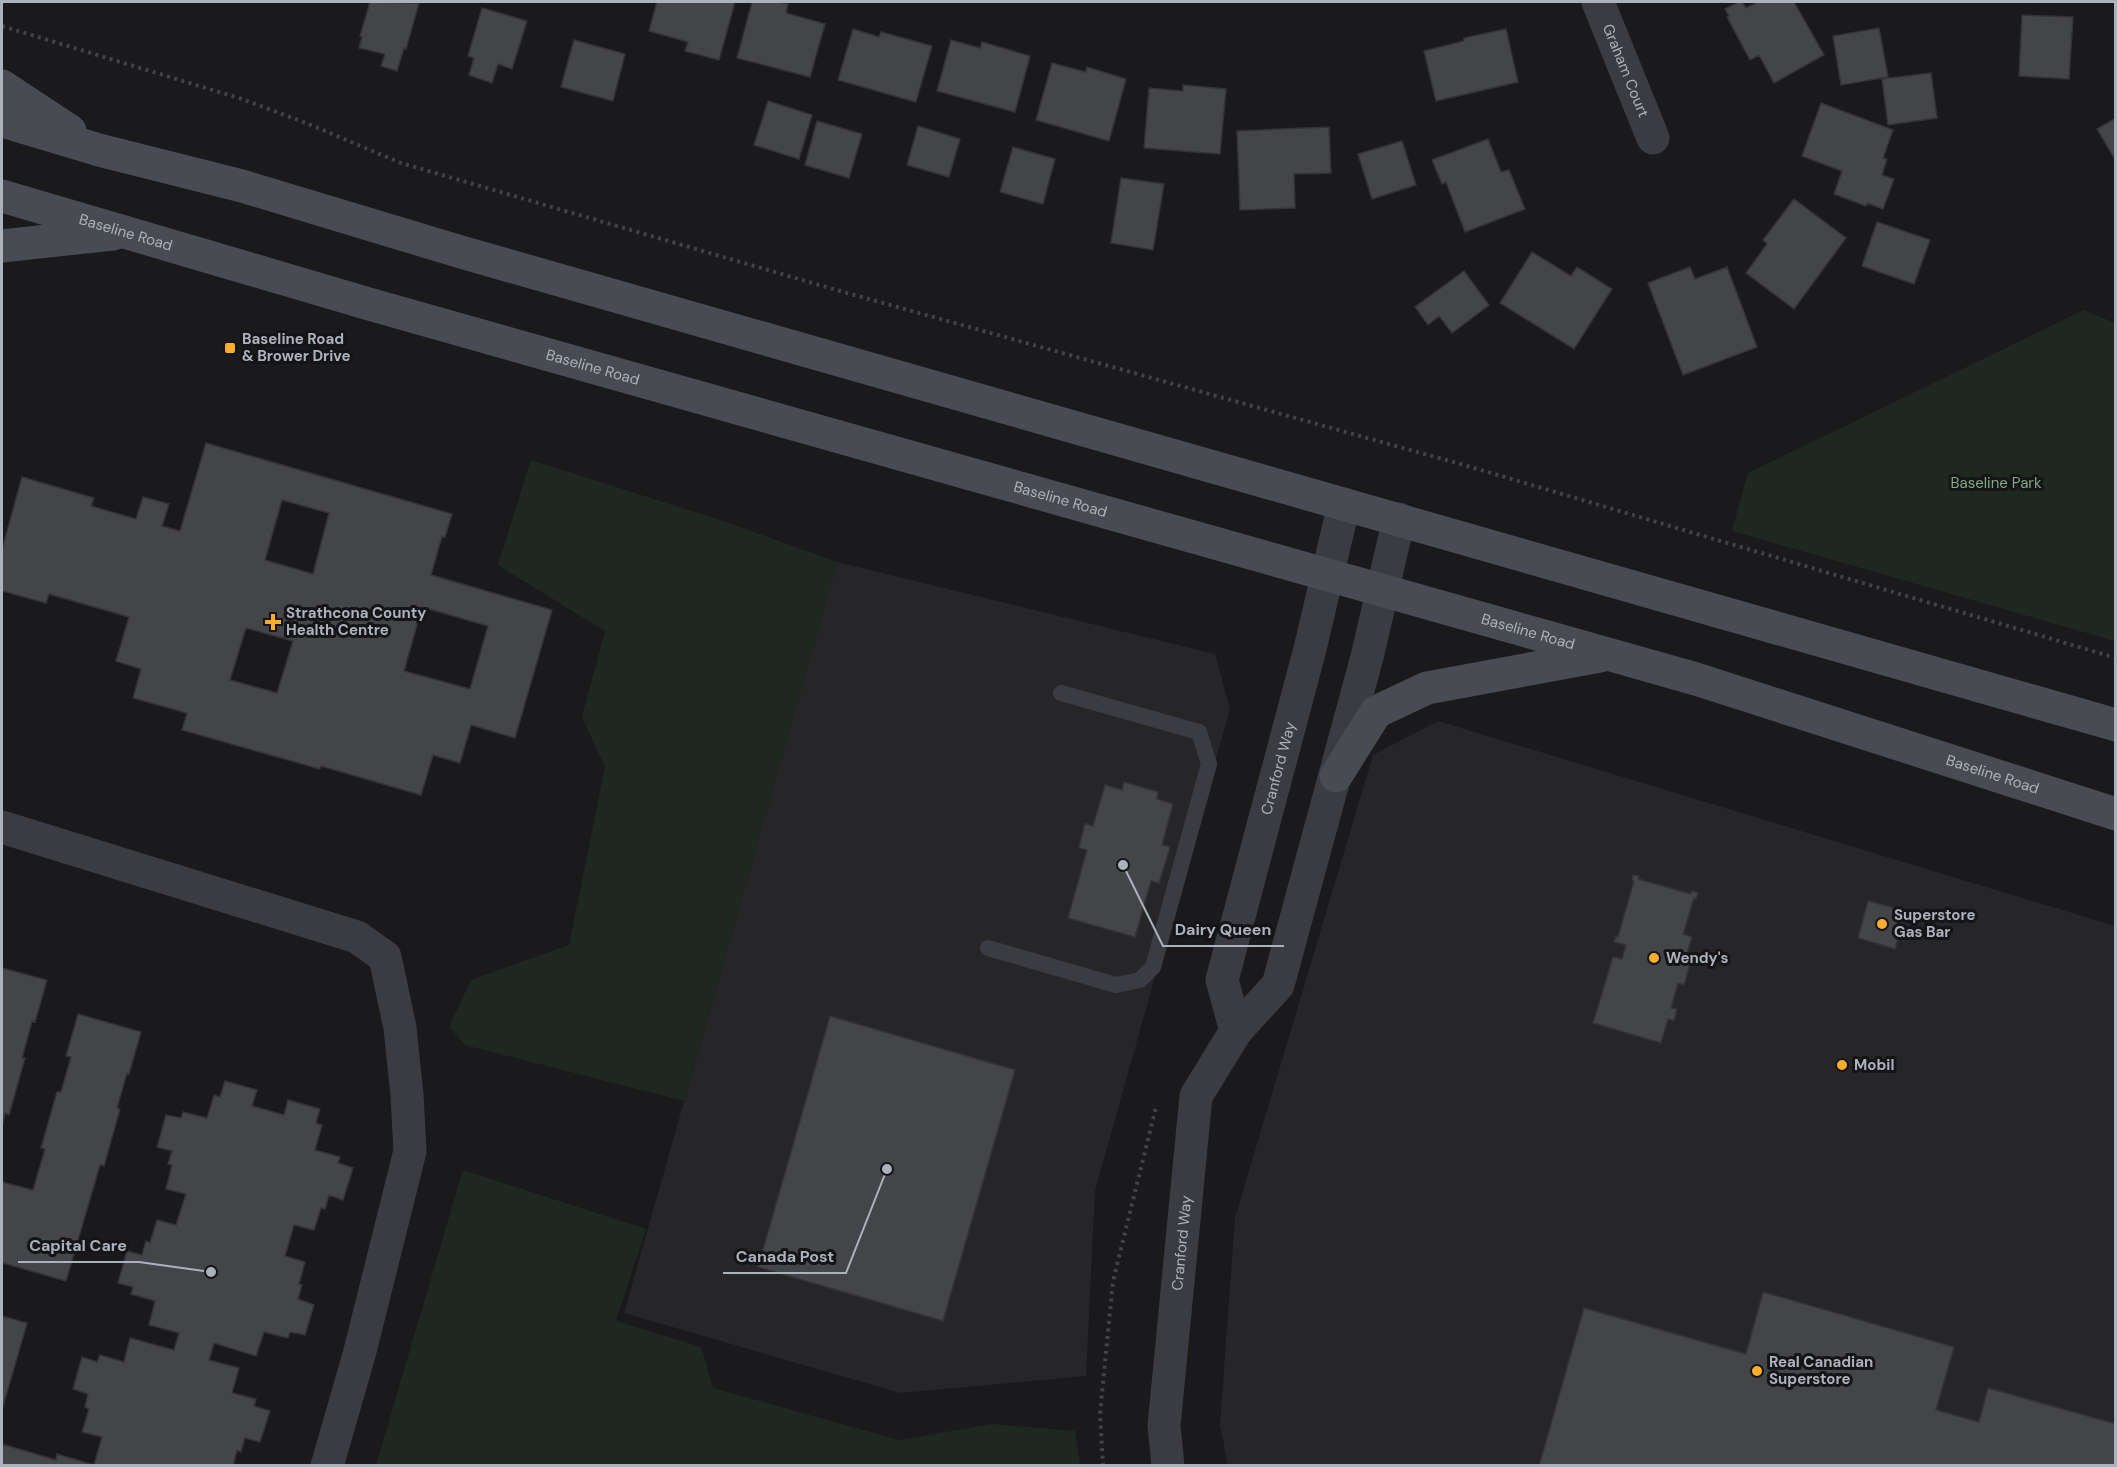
<svg xmlns="http://www.w3.org/2000/svg" width="2117" height="1467" font-family="'DM Sans',sans-serif">
<rect width="100%" height="100%" fill="#1a1a1c"/>
<!-- built -->
<path fill="#262629" d="M837 562 1215 654 1230 709 1095 1191 1086 1376 900 1393 624 1313Z
M1438 721 2115 926V1465L1228 1466 1220 1424 1235 1218 1373 755Z"/>
<!-- green -->
<path fill="#1f2820" d="M2084 310 2115 323V641L1732 531 1748 473Z
M531 460 720 520 837 562 684 1101 465 1045 449 1027 471 980 569 945 605 767 582 717 605 631 498 565Z
M463 1170 646 1229 616 1321 701 1347 713 1388 899 1440 992 1424 1075 1431 1080 1465H376Z"/>
<!-- building -->
<path fill="#444549" stroke="#343438" stroke-width="1.5" fill-rule="evenodd" d="M370 2 419 3 406 49 404 48 397 71 381 66 385 54 359 48 362 37 360 36Z
M657 2H735L719 60 685 51 688 42 649 31Z
M752 2H779L788 4 786 13 825 24 810 77 737 58Z
M1739 2H1742L1746 8 1758 2H1794L1824 55 1774 83 1759 55 1750 60 1727 17 1729 16 1725 9Z
M482 8 527 21 512 69 498 64 492 83 469 75 474 58 468 56Z
M2022 15 2073 17 2069 79 2019 76Z
M1879 28 1888 77 1841 85 1833 36Z
M853 29 879 37 881 32 932 46 916 102 838 80Z
M1506 29 1518 82 1436 101 1424 51 1464 41V38Z
M574 40 625 54 613 101 561 87Z
M951 40 980 48 982 42 1030 56 1015 112 937 91Z
M1052 63 1086 72 1087 67 1126 79 1109 141 1036 120Z
M1931 73 1937 118 1888 125 1882 79Z
M1183 85 1226 89 1220 154 1144 148 1149 88 1183 91Z
M768 101 812 115 799 159 754 145Z
M1821 103 1893 130 1883 158 1887 159 1882 175 1894 179 1883 209 1867 203 1866 206 1834 194 1842 171 1802 156Z
M2116 118V161L2097 129Z
M817 121 862 134 849 178 805 165Z
M918 126 960 139 949 177 907 165Z
M1329 127 1331 173 1294 174 1295 208 1240 210 1237 131Z
M1488 139 1501 172 1509 170 1525 209 1465 232 1446 182 1442 184 1432 160Z
M1402 141 1416 185 1372 199 1358 154Z
M1013 147 1055 159 1043 204 1000 192Z
M1121 178 1164 184 1153 250 1111 243Z
M1794 199 1846 238 1794 309 1746 273 1767 244 1763 240Z
M1877 222 1930 240 1914 284 1862 266Z
M1532 252 1571 276 1577 267 1612 289 1574 349 1500 303Z
M1690 267 1695 279 1727 267 1757 347 1683 375 1648 283Z
M1464 271 1489 305 1452 333 1439 316 1428 325 1415 307Z
M206 443 452 514 445 537 442 536 431 575 552 610 515 738 471 725 460 763 433 755 421 795 321 766 320 769 182 730 187 713 133 698 141 669 116 661 129 617 49 594 46 603 2 591V549L22 477 94 498 91 506 136 519 143 497 169 504 162 526 180 531ZM282 500 329 513 313 574 265 560ZM422 607 488 626 470 689 404 671ZM246 628 293 641 277 693 230 680Z
M1124 782 1158 792 1157 799 1173 804 1162 845 1170 847 1159 883 1151 881 1135 937 1068 918 1087 850 1079 848 1085 823 1093 826 1105 785 1122 790Z
M1633 875 1639 876 1638 879 1691 894 1692 891 1698 893 1696 899 1694 898 1683 934 1692 937 1685 960 1691 961 1684 985 1678 983 1671 1008 1677 1009 1674 1021 1668 1019 1661 1043 1593 1023 1613 957 1622 959 1626 945 1614 942 1616 936 1618 937 1634 881 1632 880Z
M1868 901 1906 911 1895 949 1858 938Z
M2 968 47 980 35 1022 32 1021 22 1058H25L9 1115 5 1113 2 1127Z
M78 1014 141 1032 129 1074 127 1073 117 1108 120 1109 104 1166 100 1165 66 1281 3 1263 2 1267V1182L33 1190 45 1149 41 1148 57 1092H61L71 1057 66 1056Z
M830 1016 1015 1070 943 1321 758 1267Z
M225 1081 257 1090 252 1106 284 1115 288 1100 320 1109 316 1123 322 1125 315 1150 340 1157 338 1163 353 1168 343 1200 329 1195 325 1209 321 1208 314 1230 294 1225 285 1256 305 1262 299 1284 302 1285 298 1299 314 1305 305 1335 290 1332 288 1338 264 1332 256 1356 214 1343 209 1360 239 1368 232 1393 256 1399 254 1406 270 1411 260 1442 245 1438 241 1452 237 1450 233 1466H2V1444L56 1460 57 1454 94 1465 102 1437 82 1432 89 1409 85 1407 88 1394 73 1389 82 1357 97 1362 100 1355 124 1362 130 1338 174 1350 179 1333 149 1325 155 1301 131 1294 133 1287 118 1283 127 1251 142 1255 146 1241 150 1243 157 1220 176 1225 186 1194 166 1189 172 1165 168 1164 172 1151 157 1147 166 1115 181 1118 183 1112 207 1118 214 1095 220 1097Z
M1763 1292 1954 1347 1936 1410 1979 1422 1988 1388 2116 1424V1466H1539L1584 1308 1746 1354Z
M2 1316 27 1323 2 1410Z"/>
<g fill="none" stroke-linecap="round" stroke-linejoin="round">
<!-- path -->
<path stroke="#404349" stroke-width="4" stroke-dasharray="3 4.5" stroke-linecap="butt" d="M2 26 242 99 306 123 401 163 840 291 1464 465 2116 658
M1103 1466 1100 1414 1113 1281 1156 1107"/>
<!-- lane -->
<path stroke="#3a3c42" stroke-width="16" d="M988 948 1116 985 1140 980 1153 967 1209 764 1199 732 1061 693"/>
<!-- street -->
<g stroke="#3a3c42" stroke-width="33">
<path id="s1" d="M1598 2 1653 138"/>
<path d="M2 827 357 937 385 957 400 1028 407 1095 410 1151 359 1355 327 1466"/>
<path id="s2" d="M1236 1031 1222 980 1310 649 1344 504"/>
<path id="s3" d="M1168 1466 1164 1426 1196 1096 1236 1031 1278 985 1367 657 1399 519"/>
</g>
<!-- secondary -->
<g stroke="#484b52" stroke-width="33">
<path d="M2 86 70 131"/>
<path d="M2 121 99 150 242 186 461 252 2116 725"/>
<path id="s4" d="M2 196 369 304 1696 679 2116 814"/>
<path d="M2 246 113 234"/>
<path d="M1336 776 1376 712 1427 688 1600 656"/>
</g>
</g>
<!-- markers -->
<g fill="#fdac30" stroke="#151517" stroke-width="2">
<rect x="224" y="342" width="12" height="12" rx="3"/>
<path d="M270 613h6v6h6v6h-6v6h-6v-6h-6v-6h6z"/>
<circle cx="1882" cy="924" r="6"/>
<circle cx="1654" cy="958" r="6"/>
<circle cx="1842" cy="1065" r="6"/>
<circle cx="1757" cy="1371" r="6"/>
</g>
<g text-anchor="middle" dominant-baseline="central" stroke-width="6" stroke-linejoin="round" paint-order="stroke">
<!-- street labels -->
<g font-size="15" fill="#abb2bc" stroke="#151517">
<text stroke="none"><textPath href="#s1" startOffset="74">Graham Court</textPath></text>
<text stroke="none"><textPath href="#s4" startOffset="129">Baseline Road</textPath></text>
<text stroke="none"><textPath href="#s4" startOffset="615">Baseline Road</textPath></text>
<text stroke="none"><textPath href="#s4" startOffset="1101">Baseline Road</textPath></text>
<text stroke="none"><textPath href="#s4" startOffset="1587">Baseline Road</textPath></text>
<text stroke="none"><textPath href="#s2" startOffset="272">Cranford Way</textPath></text>
<text stroke="none"><textPath href="#s4" startOffset="2073">Baseline Road</textPath></text>
<text stroke="none"><textPath href="#s3" startOffset="224">Cranford Way</textPath></text>
</g>
<!-- poi labels -->
<g font-size="15" font-weight="bold" fill="#abb2bc" stroke="#151517" text-anchor="start">
<text x="242" y="339">Baseline Road<tspan x="242" dy="17">&amp; Brower Drive</tspan></text>
<text x="286" y="613">Strathcona County<tspan x="286" dy="17">Health Centre</tspan></text>
<text x="1894" y="915">Superstore<tspan x="1894" dy="17">Gas Bar</tspan></text>
<text x="1666" y="958">Wendy's</text>
<text x="1854" y="1065">Mobil</text>
<text x="1769" y="1362">Real Canadian<tspan x="1769" dy="17">Superstore</tspan></text>
</g>
<!-- park labels -->
<g font-size="15" fill="#82a881" stroke="#151517">
<text x="1996" y="483">Baseline Park</text>
</g>
</g>
<!-- callouts -->
<path fill="none" stroke="#abb2bc" stroke-width="2" d="M1123 865L1163 946H1284M211 1272L139 1262H18M887 1169L846 1273H723"/>
<g fill="#abb2bc" stroke="#151517" stroke-width="2">
<circle cx="1123" cy="865" r="6"/>
<circle cx="211" cy="1272" r="6"/>
<circle cx="887" cy="1169" r="6"/>
</g>
<g font-size="16" text-anchor="middle" font-weight="bold" fill="#abb2bc" stroke="#151517" stroke-width="6" stroke-linejoin="round" paint-order="stroke">
<text x="1223" y="935">Dairy Queen</text>
<text x="78" y="1251">Capital Care</text>
<text x="785" y="1262">Canada Post</text>
</g>
<!-- border -->
<rect width="2117" height="1467" fill="none" stroke="#abb2bc" stroke-width="6"/>
</svg>
